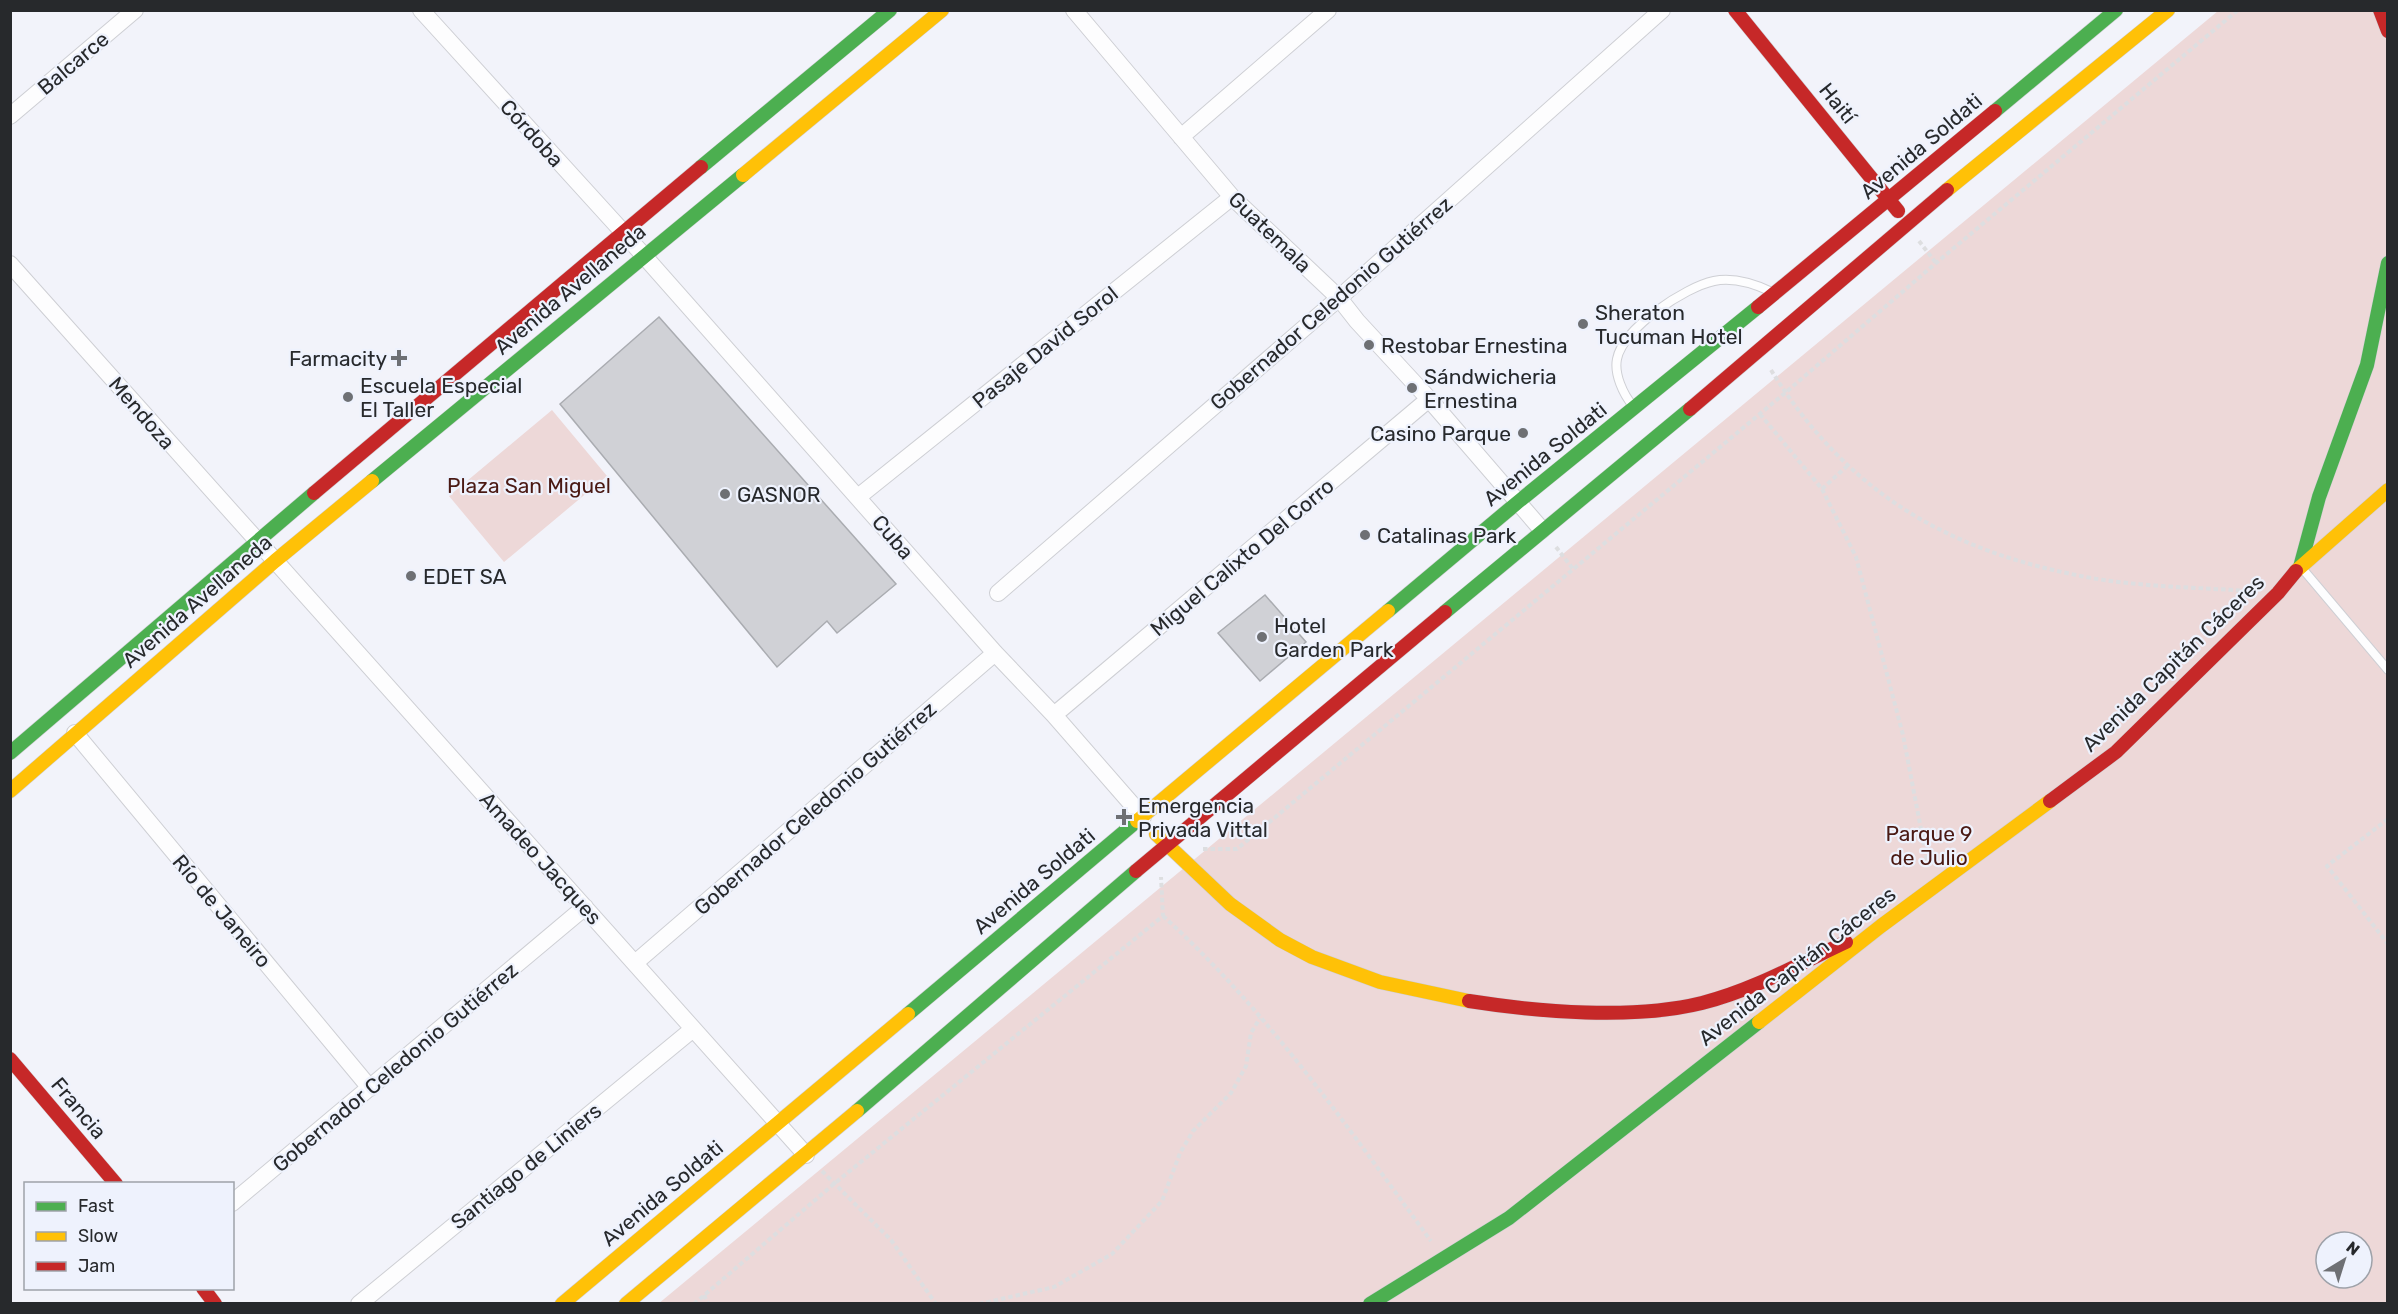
<svg xmlns="http://www.w3.org/2000/svg" width="2398" height="1314" font-family="Rubik,sans-serif">
<rect width="100%" height="100%" fill="#f2f3fa"/>
<!-- green -->
<path fill="#edd8d8" fill-rule="evenodd" d="M2218 11H2387V1303L658 1304ZM2326 1242H2362V1278H2326Z
M552 410 607 476 504 562 449 496Z"/>
<!-- building -->
<path fill="#d0d1d6" stroke="#aaacb1" stroke-width="1.5" d="M659 317 896 584 837 633 827 621 777 667 560 404Z
M1265 595 1306 642 1260 681 1218 633Z"/>
<g fill="none" stroke-linecap="round" stroke-linejoin="round">
<defs>
<path id="lane" d="M1633 406C1623 394 1614 374 1617 359 1623 328 1685 287 1714 281 1733 277 1755 284 1772 292
M2301 567 2388 670"/>
<path id="street" d="M421 10 622 231 995 653 1054 715 1143 817
M1074 10 1232 197 1339 298 1357 321 1429 399 1542 530
M10 116 135 10
M1181 137 1328 10
M10 264 806 1155
M858 497 1232 197
M998 593 1339 298 1662 10
M1054 715 1429 399
M75 733 370 1088
M635 963 995 653
M232 1203 585 907
M359 1304 693 1029"/>
<path id="fast" d="M1995 111 2116 10
M701 167 890 10
M372 481 743 175
M2300 567 2319 497 2367 365 2388 263
M1388 611 1518 502 1758 307
M1445 612 1690 409
M10 753 314 493
M908 1014 1137 821
M857 1111 1136 871
M1370 1304 1509 1218 1759 1022"/>
<path id="slow" d="M743 175 942 10
M1947 190 2168 10
M2296 571 2388 490
M10 791 275 561 372 481
M1137 821 1388 611
M1156 834 1230 904 1280 940 1312 957 1380 982 1469 1001
M1759 1022 1881 926 2050 801
M562 1304 908 1014
M626 1304 857 1111"/>
<path id="jam" d="M1735 10 1898 211
M2380 10 2388 31
M1758 307 1995 111
M1690 409 1947 190
M314 493 701 167
M2050 801 2116 752 2278 593 2296 571
M1136 871 1445 612
M1469 1001C1539 1012 1633 1020 1702 1003 1753 990 1799 964 1846 942
M10 1059 116 1184
M203 1288 215 1304"/>
</defs>
<!-- lane casing -->
<use href="#lane" stroke="#cecfd4" stroke-width="10"/>
<!-- street casing -->
<use href="#street" stroke="#cecfd4" stroke-width="18"/>
<!-- fast casing -->
<use href="#fast" stroke="#cecfd4" stroke-width="15"/>
<!-- slow casing -->
<use href="#slow" stroke="#cecfd4" stroke-width="15"/>
<!-- jam casing -->
<use href="#jam" stroke="#cecfd4" stroke-width="15"/>
<!-- path -->
<path stroke="#dddee0" stroke-width="4" stroke-dasharray="4.5 3" stroke-linecap="butt" d="M1919 241 1936 263
M1771 370C1844 488 1941 548 2076 575 2132 587 2192 587 2249 591
M1760 414 1822 489 1856 557 1903 735 1928 866
M1822 489 1847 466
M1556 547 1573 569
M2388 819 2327 866 2388 944
M1203 849H1237L1785 393 1936 263 2238 10
M1163 916C1267 1010 1348 1128 1431 1241
M822 1171 891 1240 936 1304
M704 1295 708 1304
M694 1304 835 1183 1163 916 1161 877
M979 1304 1054 1287 1112 1254 1162 1201 1180 1153 1193 1131 1231 1093 1246 1066 1251 1033 1260 1018"/>
<!-- lane -->
<use href="#lane" stroke="#fdfdfe" stroke-width="8"/>
<!-- street -->
<use href="#street" stroke="#fdfdfe" stroke-width="16"/>
<!-- fast -->
<use href="#fast" stroke="#4caf50" stroke-width="14"/>
<!-- slow -->
<use href="#slow" stroke="#ffc107" stroke-width="14"/>
<!-- jam -->
<use href="#jam" stroke="#c62828" stroke-width="14"/>
</g>
<!-- markers -->
<g fill="#6e7074" stroke="#eef2fd" stroke-width="2">
<circle cx="1583" cy="324" r="6"/>
<circle cx="1369" cy="345" r="6"/>
<path d="M396 349h6v6h6v6h-6v6h-6v-6h-6v-6h6z"/>
<circle cx="1412" cy="388" r="6"/>
<circle cx="348" cy="397" r="6"/>
<circle cx="1523" cy="433" r="6"/>
<circle cx="725" cy="494" r="6"/>
<circle cx="1365" cy="535" r="6"/>
<circle cx="411" cy="576" r="6"/>
<circle cx="1262" cy="637" r="6"/>
<path d="M1121 808h6v6h6v6h-6v6h-6v-6h-6v-6h6z"/>
</g>
<g text-anchor="middle" dominant-baseline="central" stroke-width="4.5" stroke-linejoin="round" paint-order="stroke">
<!-- street labels -->
<g font-size="21" fill="#27292c" stroke="#eef2fd">
<text transform="translate(73 63) rotate(-40)">Balcarce</text>
<text transform="translate(1838 103) rotate(51)">Haití</text>
<text transform="translate(532 133) rotate(48)">Córdoba</text>
<text transform="translate(1921 146) rotate(-40)">Avenida Soldati</text>
<text transform="translate(1270 232) rotate(44)">Guatemala</text>
<text transform="translate(570 289) rotate(-40)">Avenida Avellaneda</text>
<text transform="translate(1331 303) rotate(-41)">Gobernador Celedonio Gutiérrez</text>
<text transform="translate(1045 347) rotate(-39)">Pasaje David Sorol</text>
<text transform="translate(142 413) rotate(49)">Mendoza</text>
<text transform="translate(1545 454) rotate(-39)">Avenida Soldati</text>
<text transform="translate(893 537) rotate(49)">Cuba</text>
<text transform="translate(1242 557) rotate(-40)">Miguel Calixto Del Corro</text>
<text transform="translate(197 601) rotate(-41)">Avenida Avellaneda</text>
<text transform="translate(2173 663) rotate(-44)">Avenida Capitán Cáceres</text>
<text transform="translate(815 808) rotate(-41)">Gobernador Celedonio Gutiérrez</text>
<text transform="translate(541 858) rotate(48)">Amadeo Jacques</text>
<text transform="translate(1034 881) rotate(-40)">Avenida Soldati</text>
<text transform="translate(222 911) rotate(50)">Río de Janeiro</text>
<text transform="translate(1797 966) rotate(-38)">Avenida Capitán Cáceres</text>
<text transform="translate(395 1067) rotate(-40)">Gobernador Celedonio Gutiérrez</text>
<text transform="translate(79 1108) rotate(50)">Francia</text>
<text transform="translate(526 1166) rotate(-39)">Santiago de Liniers</text>
<text transform="translate(662 1193) rotate(-40)">Avenida Soldati</text>
</g>
<!-- poi labels -->
<g font-size="21" fill="#27292c" stroke="#eef2fd" text-anchor="start">
<text x="1595" y="312">Sheraton<tspan x="1595" dy="24">Tucuman Hotel</tspan></text>
<text x="1381" y="345">Restobar Ernestina</text>
<text x="387" y="358" text-anchor="end">Farmacity</text>
<text x="1424" y="376">Sándwicheria<tspan x="1424" dy="24">Ernestina</tspan></text>
<text x="360" y="385">Escuela Especial<tspan x="360" dy="24">El Taller</tspan></text>
<text x="1511" y="433" text-anchor="end">Casino Parque</text>
<text x="737" y="494">GASNOR</text>
<text x="1377" y="535">Catalinas Park</text>
<text x="423" y="576">EDET SA</text>
<text x="1274" y="625">Hotel<tspan x="1274" dy="24">Garden Park</tspan></text>
<text x="1138" y="805">Emergencia<tspan x="1138" dy="24">Privada Vittal</tspan></text>
</g>
<!-- park labels -->
<g font-size="21" fill="#4a1913" stroke="#eef2fd">
<text x="529" y="485">Plaza San Miguel</text>
<text x="1929" y="833">Parque 9<tspan x="1929" dy="24">de Julio</tspan></text>
</g>
</g>
<!-- border -->
<rect width="2398" height="1314" fill="none" stroke="#27292c" stroke-width="24"/>
<!-- legend -->
<rect x="24" y="1182" width="210" height="108" fill="#eef2fd" stroke="#9ea2a9" stroke-width="1.5"/>
<rect x="36" y="1202" width="30" height="9" fill="#4caf50" stroke="#9ea2a9" stroke-width="1.5"/>
<text x="78" y="1212" font-size="18" fill="#27292c">Fast</text>
<rect x="36" y="1232" width="30" height="9" fill="#ffc107" stroke="#9ea2a9" stroke-width="1.5"/>
<text x="78" y="1242" font-size="18" fill="#27292c">Slow</text>
<rect x="36" y="1262" width="30" height="9" fill="#c62828" stroke="#9ea2a9" stroke-width="1.5"/>
<text x="78" y="1272" font-size="18" fill="#27292c">Jam</text>
<!-- north arrow -->
<g transform="translate(2344 1260) rotate(38)"><circle r="28" fill="#eef2fd" stroke="#9ea2a9" stroke-width="1.5"/>
<path d="M0-4.5L10 22L0 15L-10 22Z" fill="#6e7074"/>
<text y="-9" font-size="16" font-weight="bold" text-anchor="middle" fill="#27292c">N</text>
</g>
</svg>
